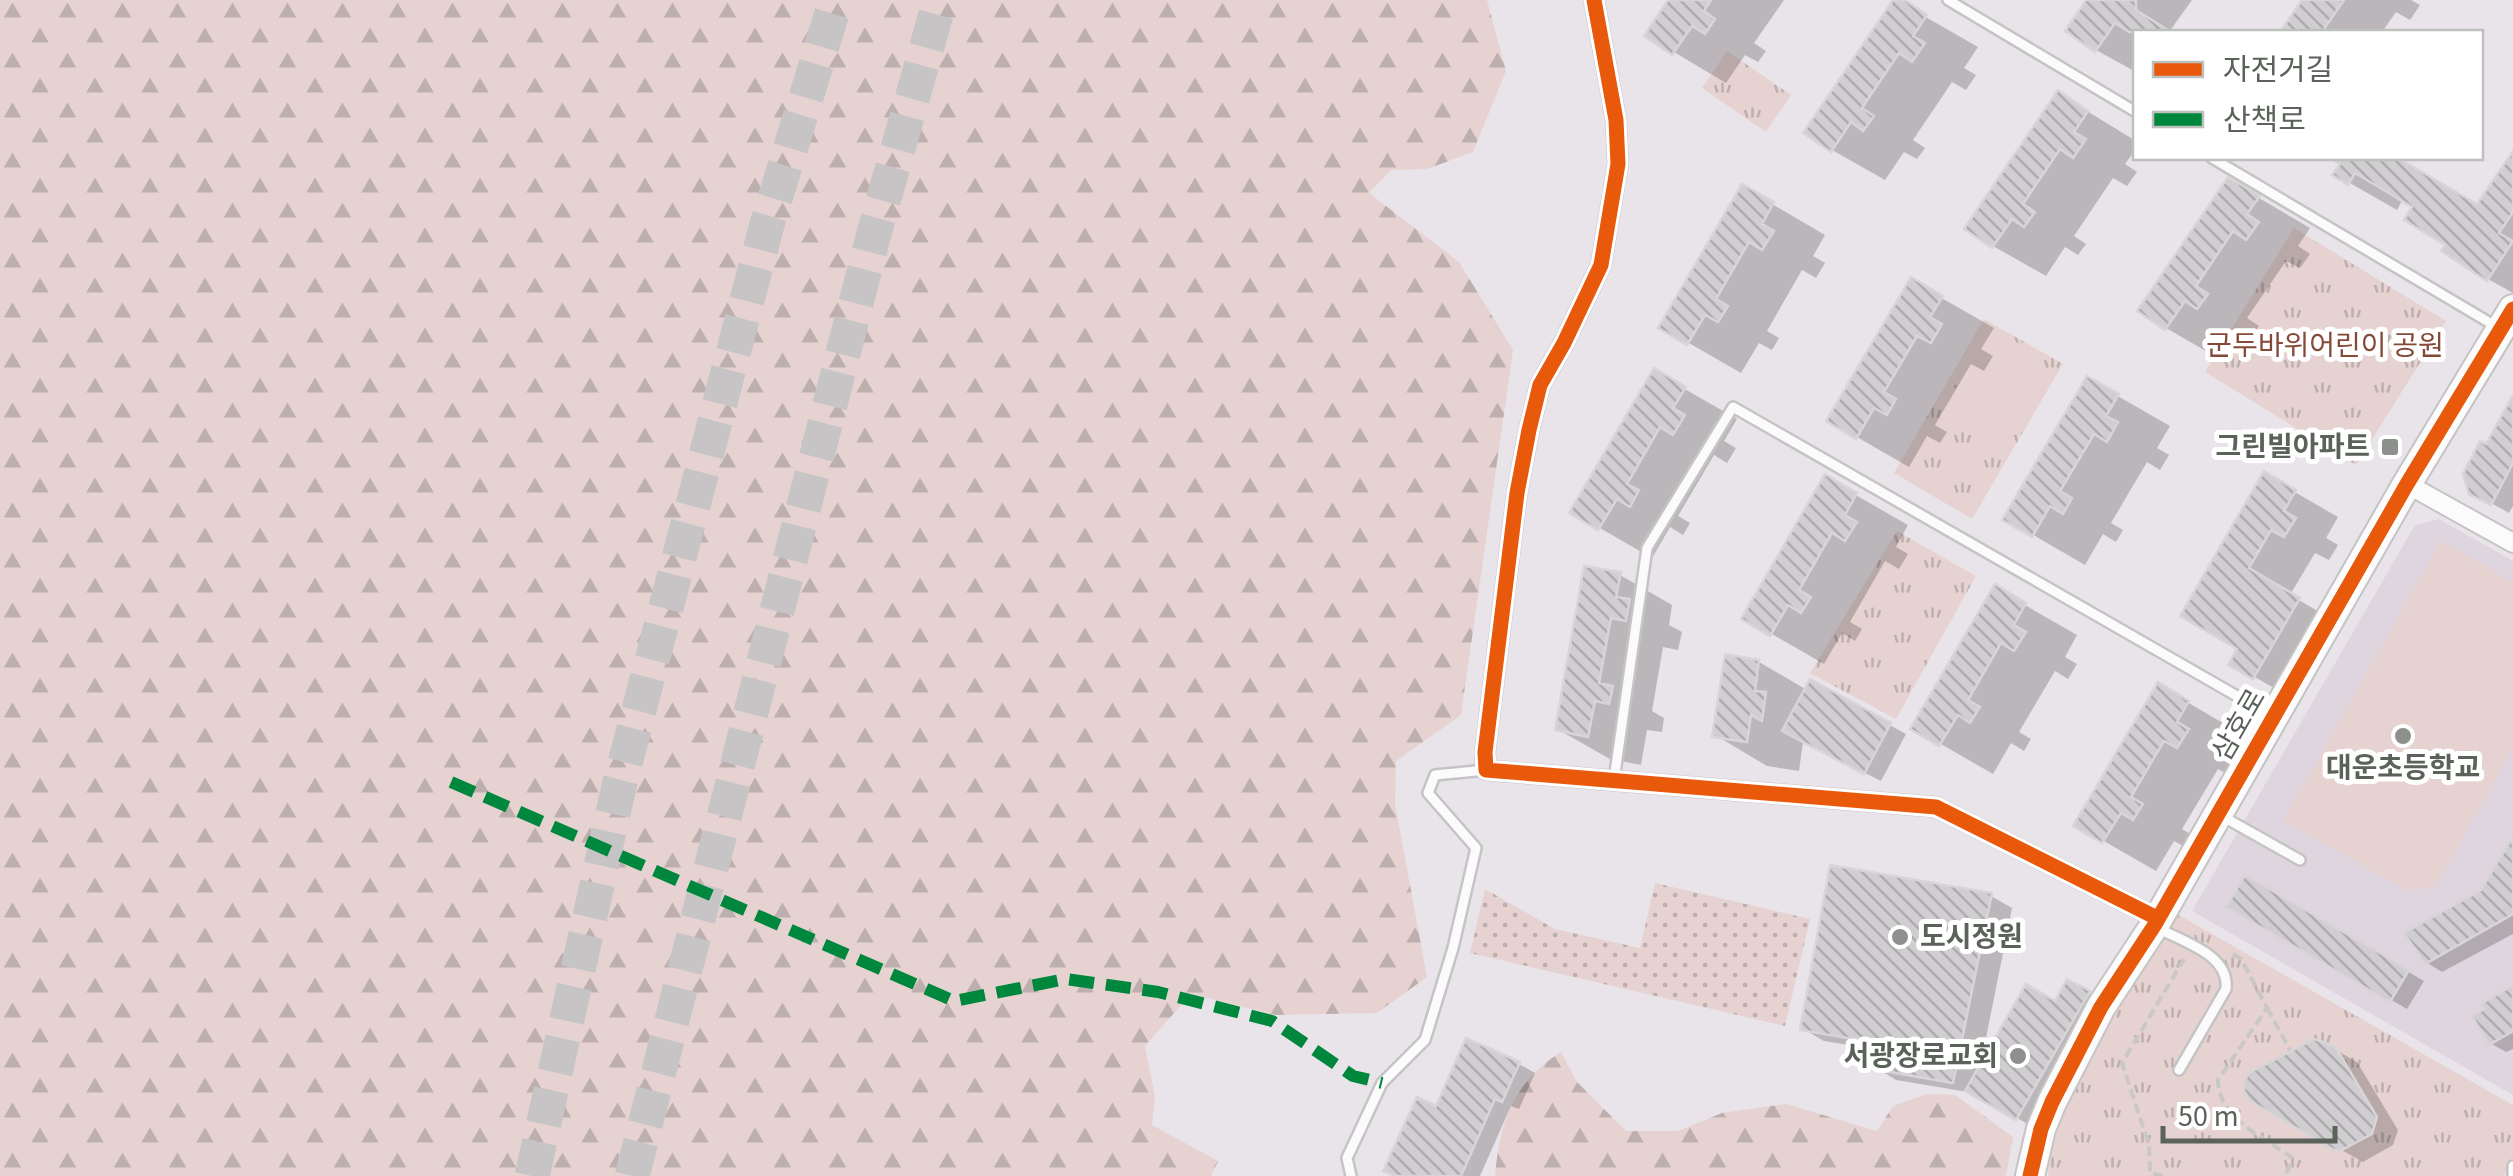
<svg xmlns="http://www.w3.org/2000/svg" width="2513" height="1176" font-family="'Source Sans 3','Noto Sans KR',sans-serif">
<defs>
<pattern id="grass-dots" width="8" height="8" patternUnits="userSpaceOnUse" patternTransform="scale(2.5)"><rect width="8" height="8" fill="#e6d3d1"/><path d="M2 2h.1M6 6h.1" fill="none" stroke="#bdafad" stroke-width="1.8" stroke-linecap="round"/></pattern>
<pattern id="forest-firs" width="22" height="20" patternUnits="userSpaceOnUse" patternTransform="scale(2.5)"><rect width="22" height="20" fill="#e6d3d1"/><path d="M5 1l3.5 6h-7zM16 11l3.5 6h-7z" fill="#bdafad"/></pattern>
<pattern id="park-tufts" width="24" height="20" patternUnits="userSpaceOnUse" patternTransform="scale(2.5)"><rect width="24" height="20" fill="#e6d3d1"/><path d="M3 7l-1-3M5 7V3M7 7l1-3M15 17l-1-3M17 17v-4M19 17l1-3" fill="none" stroke="#bdafad"/></pattern>
<pattern id="building-back-hatch" width="6" height="6" patternUnits="userSpaceOnUse" patternTransform="scale(2.5)"><rect width="6" height="6" fill="#d1ced1"/><path d="M-1 5l2 2M0 0l6 6M5-1l2 2" fill="none" stroke="#adabad"/></pattern>
</defs>
<rect width="100%" height="100%" fill="#e9e4e9"/>
<!-- education -->
<path fill="#ded5de" d="M2439 519 2513 561V1095L2192 911 2415 525Z"/>
<!-- grass -->
<path fill="url(#grass-dots)" d="M1655 883 1810 919 1785 1026 1470 953 1485 889 1555 929 1640 948Z"/>
<!-- forest -->
<path fill="url(#forest-firs)" d="M0 0H1487L1506 71 1473 152 1427 169 1391 170 1369 193 1459 262 1513 350 1461 715 1396 761 1395 804 1427 977 1377 1013 1276 1015 1191 994 1145 1046 1155 1097 1152 1125 1218 1161 1211 1176H0Z
M1561 1052 1577 1082 1626 1131H1678L1722 1113 1786 1104 1877 1131 1893 1106 1927 1094 1955 1095 2013 1137 2006 1176H1495C1500 1122 1513 1082 1561 1052Z"/>
<!-- park -->
<path fill="url(#park-tufts)" d="M1727 51 1791 95 1766 132 1702 88Z
M2294 228 2446 321 2356 465 2205 372Z
M1984 319 2063 364 1972 519 1894 473Z
M1897 531 1976 576 1896 719 1810 673Z
M2177 914 2513 1105V1159L2504 1176H2048C2055 1094 2134 986 2177 914Z"/>
<!-- pitch -->
<path fill="#e6d3d1" d="M1987 334 2044 366 2003 437 1946 405Z
M2441 541 2513 582V748L2435 887 2409 891 2283 821Z"/>
<!-- shadow -->
<path fill="#0003" d="M1671 0H1784L1754 43 1766 51 1758 62 1745 55 1726 83 1647 36Z
M1896 0 1978 47 1964 68 1976 75 1966 90 1952 82 1913 140 1925 148 1917 159 1904 152 1885 180 1832 150Z
M2089 0H2192L2169 32H2136V72L2096 50Z
M2305 0H2411L2420 5 2410 20 2396 12 2382 32H2283Z
M2059 94 2136 141V149L2125 164 2137 172 2127 186 2113 178 2074 236 2086 244 2078 255 2065 247 2046 276 1993 246Z
M2513 156V293L2488 279 2448 244 2415 206 2403 199 2397 210 2336 175 2344 162 2336 158H2395L2478 207Z
M2228 180 2310 228 2298 246 2310 254 2300 268 2286 261 2247 318 2259 326 2251 337 2238 330 2218 358 2166 328Z
M1743 187 1825 235 1813 256 1825 263 1816 278 1802 270 1767 331 1779 338 1772 350 1759 343 1741 373 1661 327Z
M1912 281 1994 328 1981 349 1993 356 1984 371 1971 364 1935 425 1947 432 1940 443 1927 436 1909 467 1829 421Z
M1655 372 1737 419 1724 441 1736 448 1727 463 1714 455 1678 516 1690 523 1683 535 1670 527 1652 558 1572 512Z
M2088 379 2170 426 2157 448 2169 455 2160 470 2147 462 2111 523 2123 530 2116 542 2103 534 2085 565 2006 519Z
M2513 401V506L2509 513 2471 492 2487 448Z
M2265 475 2338 517 2326 538 2338 545 2329 560 2315 553 2290 595 2342 625 2297 701 2232 664 2241 648 2183 615Z
M1826 478 1908 525 1896 547 1908 554 1899 569 1885 561 1850 622 1862 629 1855 641 1842 633 1824 664 1744 618Z
M1620 575 1672 605 1669 625 1682 632 1678 650 1663 647 1652 711 1664 718 1662 732 1647 730 1641 765 1610 759 1557 729Z
M1995 588 2077 635 2065 657 2077 664 2068 679 2055 671 2019 732 2031 739 2024 751 2011 743 1993 774 1913 728Z
M1759 662 1807 690 1811 682 1906 734 1881 781 1803 742 1799 771 1767 766 1715 735Z
M2158 685 2240 733 2228 754 2240 761 2231 776 2218 769 2182 829 2194 836 2187 848 2174 841 2156 871 2076 825Z
M2513 841V934L2442 972 2426 962 2483 892Z
M2246 878 2424 981 2407 1009 2230 906Z
M1991 896 2012 908 1980 1068 2056 1004 2068 982 2110 1006 2038 1130 1974 1093 1896 1080 1875 1067 1878 1050 1824 1041 1803 1029Z
M2513 988V1049L2506 1052 2490 1043Z
M2334 1049 2357 1062 2398 1130 2393 1145 2363 1162 2252 1100Z
M1519 1064 1535 1073 1519 1109 1511 1106 1480 1176H1397L1438 1109Z"/>
<!-- building -->
<path fill="url(#building-back-hatch)" stroke="#d8d4d8" stroke-width="2.5" d="M1668 0H1711L1704 11 1715 19 1705 34 1692 26 1672 55 1644 36Z
M1893 0H1905L1927 15 1913 36 1925 43 1912 62 1899 53 1862 108 1874 116 1863 131 1851 122 1831 152 1803 133Z
M2086 0H2136V10L2171 32H2129L2115 23 2095 52 2065 31Z
M2302 0H2344L2322 32H2280Z
M2058 90 2088 111 2074 132 2086 139 2073 158 2060 149 2023 204 2035 212 2024 227 2012 219 1992 248 1964 229Z
M2513 151V212L2499 233 2513 241 2487 281 2441 251 2445 245 2404 220 2412 207 2355 173 2348 185 2332 175 2340 164 2329 158H2398L2477 204Z
M2228 177 2260 196 2247 214 2259 222 2246 240 2233 231 2196 286 2208 294 2197 309 2185 301 2165 330 2137 311Z
M1742 184 1774 202 1762 224 1774 231 1762 250 1749 242 1716 299 1728 306 1718 322 1705 315 1687 345 1658 328Z
M1911 277 1943 296 1930 317 1942 324 1931 343 1917 336 1884 392 1896 399 1887 415 1874 408 1856 439 1826 421Z
M1654 368 1686 387 1673 408 1685 415 1673 435 1660 427 1627 484 1639 490 1630 507 1617 499 1598 530 1569 513Z
M2087 376 2119 394 2106 416 2118 422 2107 442 2094 434 2060 491 2072 498 2063 514 2050 506 2032 537 2002 520Z
M2513 395V463L2491 505 2469 494 2463 474 2480 441 2486 444Z
M2264 471 2296 490 2284 511 2296 518 2284 537 2271 530 2249 568 2300 598 2253 679 2228 665 2237 649 2180 616Z
M1825 474 1857 493 1845 515 1857 522 1845 541 1832 533 1799 590 1811 597 1801 613 1788 605 1770 636 1741 619Z
M1584 566 1621 572 1616 597 1630 599 1626 621 1611 618 1599 683 1613 686 1609 704 1595 701 1588 737 1555 730Z
M1995 584 2026 603 2014 625 2026 632 2014 651 2001 643 1968 700 1980 707 1970 723 1958 715 1939 746 1910 729Z
M1725 654 1759 660 1755 691 1766 692 1762 721 1751 715 1747 742 1712 737Z
M1810 679 1891 723 1864 774 1782 731Z
M2158 682 2189 701 2177 722 2189 729 2177 748 2164 741 2131 797 2143 804 2133 820 2121 813 2102 843 2073 826Z
M2513 836V914L2425 964 2404 933 2481 890Z
M1830 865 1992 893 1953 1083 1872 1069 1877 1043 1800 1030Z
M2245 875 2409 970 2390 1002 2226 907Z
M2067 979 2090 991 2016 1120 1965 1091 2026 984 2055 1001Z
M2513 985V1031L2489 1045 2472 1016 2484 1009 2481 1004Z
M1466 1038 1520 1062 1502 1102 1495 1099 1461 1176H1395L1383 1171 1417 1097 1436 1106Z
M2314 1039 2335 1046 2377 1117 2372 1134 2340 1151 2334 1150 2250 1101 2244 1091V1082L2249 1073Z"/>
<g fill="none" stroke-linecap="round" stroke-linejoin="round">
<!-- highway-tunnel -->
<path stroke="#c6c4c5" stroke-width="35" stroke-dasharray="35 18" stroke-linecap="butt" d="M532 1176 620 782 766 228 836 0
M632 1176 873 237 940 0"/>
<defs>
<path id="lane" d="M1948 0 2136 112
M2212 158 2497 327
M1614 780 1647 548 1733 407 2270 715
M2220 815 2300 860
M2156 927C2182 942 2230 954 2226 989L2179 1070
M2513 1166V1176
M1351 1176 1347 1158 1382 1083 1425 1040 1453 948 1476 848 1428 793 1435 775 1486 770"/>
<path id="street" d="M1594 0 1616 120 1618 164 1601 265 1564 343 1540 385 1529 430 1517 493 1485 752 1486 770 1936 807 2157 918
M2407 484 2513 543"/>
<path id="secondary" d="M2030 1176 2041 1129 2052 1102 2101 1007 2154 926 2407 484 2513 309"/>
</defs>
<!-- lane casing -->
<use href="#lane" stroke="#c5c4c4" stroke-width="14"/>
<!-- street casing -->
<use href="#street" stroke="#c5c4c4" stroke-width="22"/>
<!-- secondary casing -->
<use href="#secondary" stroke="#c4c4c4" stroke-width="32"/>
<!-- path -->
<path stroke="#c9c8c5" stroke-width="4" stroke-dasharray="10 5" stroke-linecap="butt" d="M2233 954 2241 959 2267 1008 2218 1080C2218 1118 2263 1137 2291 1157L2289 1169 2282 1176
M2267 1008 2290 1050
M2163 1176 2150 1173 2149 1145 2122 1063 2184 959"/>
<!-- lane -->
<use href="#lane" stroke="#fcfbfc" stroke-width="9"/>
<!-- street -->
<use href="#street" stroke="#fcfbfc" stroke-width="18"/>
<!-- secondary -->
<use href="#secondary" stroke="#fcfbfc" stroke-width="28"/>
<!-- quiet -->
<path stroke="#00873e" stroke-width="12" stroke-dasharray="25 12" stroke-linecap="butt" d="M451 782 954 1001 1066 979 1158 992 1272 1021 1353 1076 1382 1083"/>
<defs>
<path id="cycleway" d="M1594 0 1616 120 1618 164 1601 265 1564 343 1540 385 1529 430 1517 493 1485 752 1486 770 1936 807 2157 918
M2030 1176 2041 1129 2052 1102 2101 1007 2154 926 2407 484 2513 309"/>
</defs>
<!-- cycleway casing -->
<use href="#cycleway" stroke="#fff" stroke-width="21"/>
<!-- cycleway -->
<use href="#cycleway" stroke="#e8590c" stroke-width="15"/>
</g>
<!-- markers -->
<g fill="#8d908c" stroke="#fff" stroke-width="4">
<rect x="2380" y="437" width="20" height="20" rx="5"/>
<circle cx="2403" cy="736" r="10"/>
<circle cx="1900" cy="937" r="10"/>
<circle cx="2018" cy="1056" r="10"/>
</g>
<g text-anchor="middle" dominant-baseline="central" stroke-width="10" stroke-linejoin="round" paint-order="stroke">
<!-- park labels -->
<g font-size="28" fill="#844a37" stroke="#fff">
<text x="2325" y="346">군두바위어린이 공원</text>
</g>
<!-- poi labels -->
<g font-size="28" font-weight="bold" fill="#5b625a" stroke="#fff" text-anchor="end">
<text x="2370" y="447">그린빌아파트</text>
<text x="2403" y="768" text-anchor="middle">대운초등학교</text>
<text x="1920" y="937" text-anchor="start">도시정원</text>
<text x="1998" y="1056">서광장로교회</text>
</g>
<!-- street labels -->
<g font-size="28" fill="#5b625a" stroke="#fff">
<text transform="translate(2239 725) rotate(-60)">삼호로</text>
</g>
</g>
<!-- legend -->
<rect x="2133" y="30" width="350" height="130" fill="#ffffff" stroke="#bdc0bd" stroke-width="2.5"/>
<rect x="2153" y="62" width="50" height="15" fill="#e8590c" stroke="#bdc0bd" stroke-width="2.5"/>
<text x="2223" y="80" font-size="30" fill="#5b625a">자전거길</text>
<rect x="2153" y="112" width="50" height="15" fill="#00873e" stroke="#bdc0bd" stroke-width="2.5"/>
<text x="2223" y="130" font-size="30" fill="#5b625a">산책로</text>
<!-- scale -->
<path d="M2163 1126v15h172v-15" fill="none" stroke="#5b625a" stroke-width="5"/>
<text x="2178" y="1126" font-size="30" fill="#5b625a" stroke="#ffffff" stroke-width="8" paint-order="stroke">50 m</text>
</svg>
